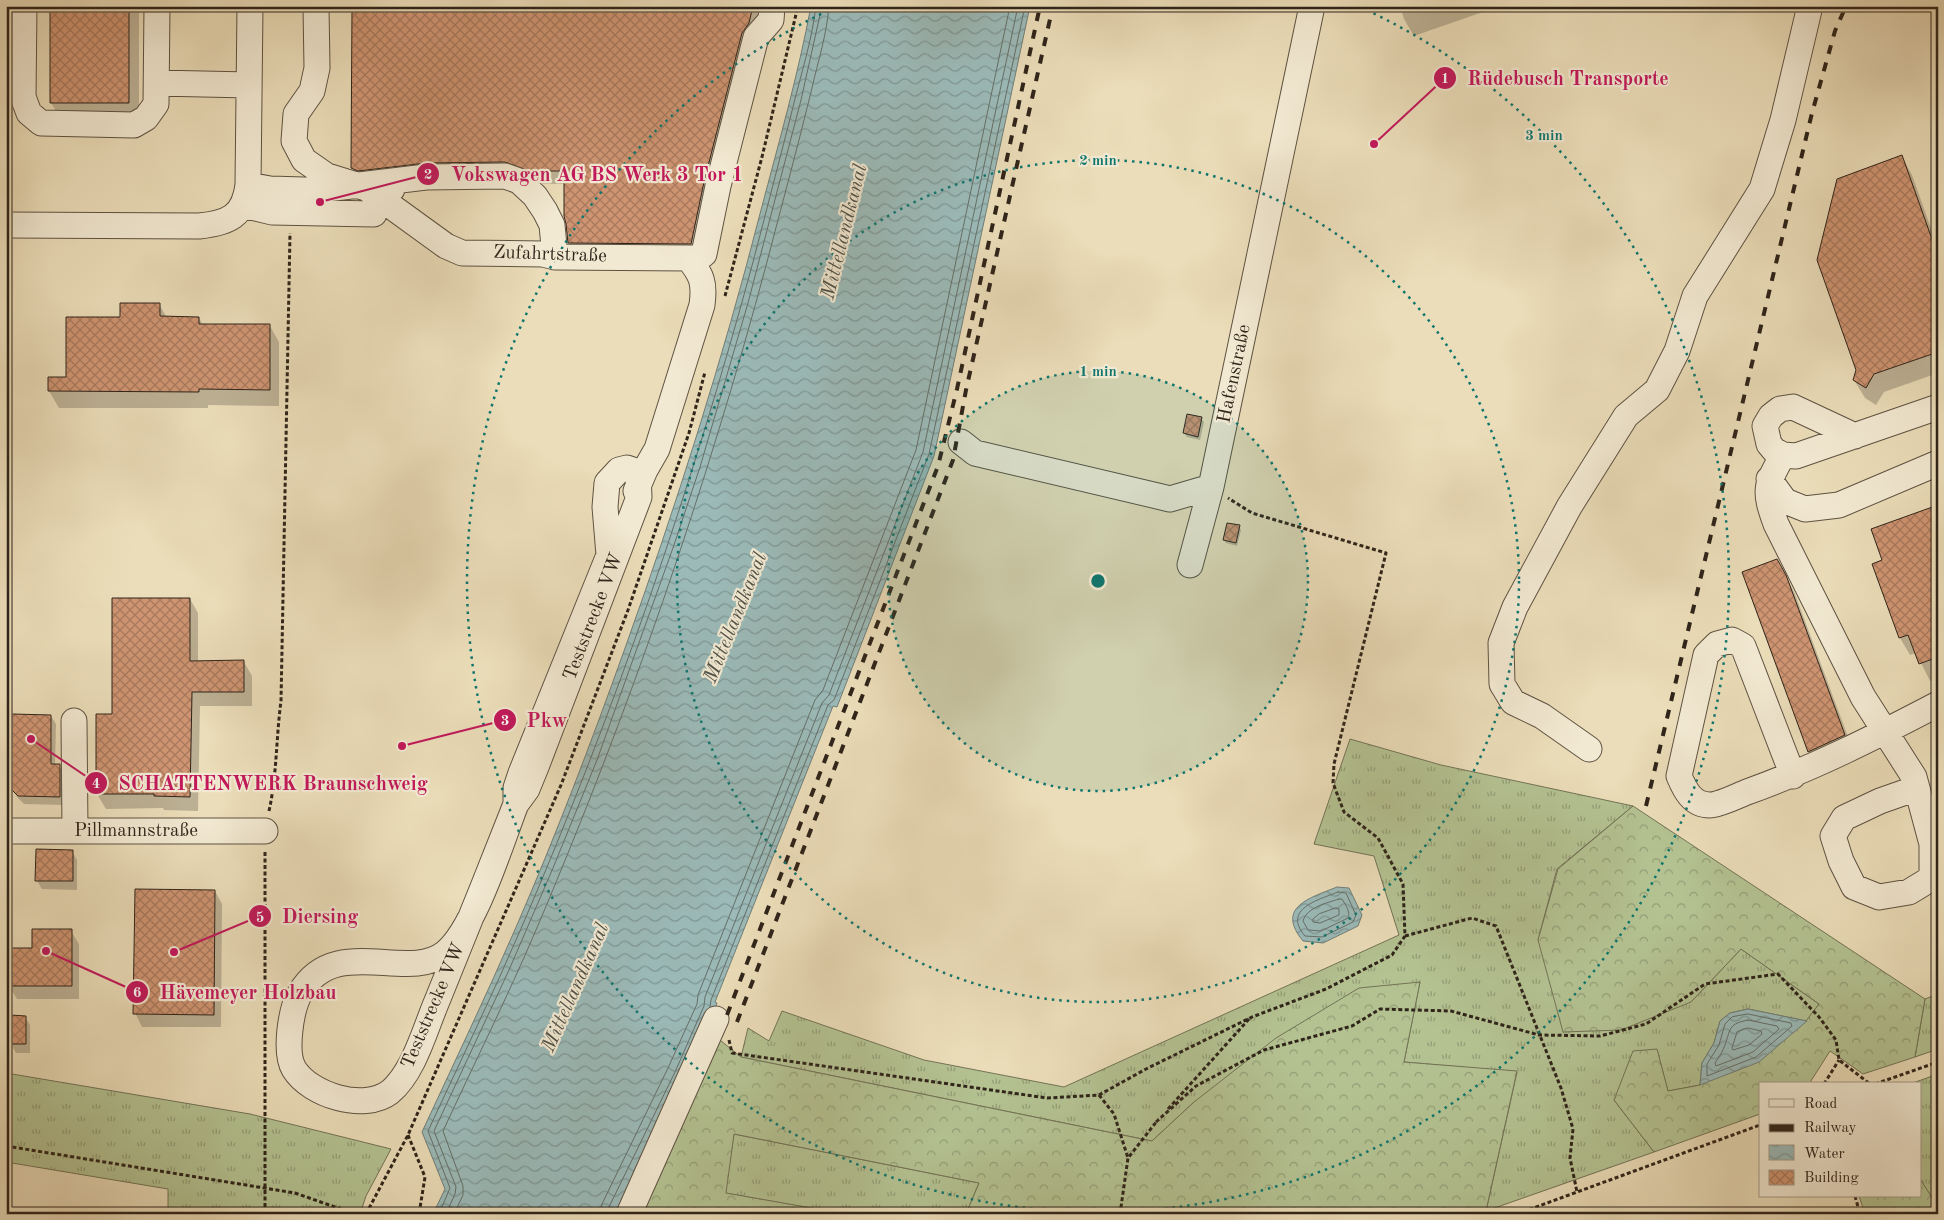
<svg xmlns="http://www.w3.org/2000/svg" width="1944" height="1220" font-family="'Old Standard TT',serif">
<defs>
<pattern id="grass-tufts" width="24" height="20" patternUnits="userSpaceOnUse" patternTransform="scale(1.25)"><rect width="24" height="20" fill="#b4c292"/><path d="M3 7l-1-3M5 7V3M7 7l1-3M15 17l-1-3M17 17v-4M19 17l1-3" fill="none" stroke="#939d76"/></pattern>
<pattern id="forest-crowns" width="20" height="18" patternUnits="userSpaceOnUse" patternTransform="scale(1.25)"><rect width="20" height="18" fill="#b4c292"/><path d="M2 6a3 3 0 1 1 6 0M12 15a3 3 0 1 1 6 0" fill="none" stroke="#939d76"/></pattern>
<pattern id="water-waves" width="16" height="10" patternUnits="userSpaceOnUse" patternTransform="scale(1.25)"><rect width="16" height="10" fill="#9bbab8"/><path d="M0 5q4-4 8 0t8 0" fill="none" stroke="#7f9795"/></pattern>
<pattern id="building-cross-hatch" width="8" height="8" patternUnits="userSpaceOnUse" patternTransform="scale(1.25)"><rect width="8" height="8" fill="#cf9572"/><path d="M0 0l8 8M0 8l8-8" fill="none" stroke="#a8795d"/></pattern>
</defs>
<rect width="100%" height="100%" fill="#ebddb9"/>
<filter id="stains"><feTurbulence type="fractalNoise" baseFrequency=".004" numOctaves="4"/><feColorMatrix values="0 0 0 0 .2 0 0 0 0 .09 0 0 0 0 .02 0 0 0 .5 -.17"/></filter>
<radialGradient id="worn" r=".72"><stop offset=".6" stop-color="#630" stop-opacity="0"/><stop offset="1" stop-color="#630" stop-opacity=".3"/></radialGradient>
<!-- grass -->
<path fill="url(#grass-tufts)" stroke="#727356" d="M1350 739 1441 765 1633 806 1557 869 1538 940 1691 1002 1741 949 1819 1004 1807 1021 1700 1085 1668 1091 1657 1050 1614 1100 1654 1152 1486 1211 1517 1072 1404 1062 1420 982 1194 1102 1152 1141 741 1057 748 1028 769 1041 782 1011 924 1060 1064 1087 1399 935 1374 856 1314 844Z
M1938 994V1049L1915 1057 1925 999Z
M6 1073 250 1114 391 1149 366 1196 360 1214H168V1189L6 1162Z
M1938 1074V1208L1920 1179V1084H1910Z
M734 1134 979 1183 966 1214H845L725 1193Z"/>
<!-- forest -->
<path fill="url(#forest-crowns)" stroke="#727356" d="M1633 806 1925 999 1915 1057 1863 1074 1830 1051 1809 1084H1760V1114L1654 1152 1614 1100 1633 1051 1657 1049 1668 1091 1700 1085 1702 1063 1714 1043 1720 1021 1730 1013 1748 1009 1806 1021 1819 1004 1741 949 1691 1002 1621 1030 1563 1032 1538 940 1558 869Z
M1420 982 1404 1062 1517 1071 1486 1211 1480 1214H966L979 1183 734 1134 726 1193 845 1214H637L715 1036 741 1057 1152 1141 1194 1102 1276 1038 1359 988Z
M1920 1179 1937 1205 1938 1214H1865L1859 1196H1920Z"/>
<!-- water -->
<path fill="url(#water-waves)" stroke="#707e79" d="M811 6H1030L934 456 837 707 833 706 715 1002 717 1003 699 1047 618 1214H433L445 1189 422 1132C454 1063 487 994 517 925 556 835 591 743 624 651 676 506 723 359 761 210 779 142 798 75 811 6Z
M1337 887 1349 888 1362 915 1358 926 1323 943 1303 941C1275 907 1310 898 1337 887Z
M1748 1009 1807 1021 1759 1062 1700 1085 1702 1063 1714 1043 1720 1021 1730 1013Z"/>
<!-- shadow -->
<path fill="#0003" d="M52 6H139V120L62 121 51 103Z
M353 6H773L699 256H577L569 242 565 184 360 182 353 168Z
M1400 6H1500L1414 36 1404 19Z
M1902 157 1912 175 1938 248V373L1884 392 1876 405 1865 398 1854 380Z
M159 304 167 318H199L203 325 270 326 279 342V406L208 405V408H59L49 391 50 378H67L121 318Z
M1201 419 1204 422 1200 440 1187 437 1184 433Z
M1938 506V678L1930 681 1916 653 1910 655 1900 638 1883 561Z
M1239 527 1241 530 1237 546 1226 543 1224 540Z
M1787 578 1795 594 1854 753 1820 769 1810 751Z
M190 599 198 613V662H244L252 676V706H200L198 811 164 810 163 808 106 809 97 794V716H113Z
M51 716 56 724 55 765H59L64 774V805L24 804 18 798 12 789Z
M72 851 77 860V890L42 889 37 881Z
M215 891 222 904 221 1027H142L135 1013Z
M71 931 79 944V999H17L9 986 10 950H33Z
M11 1017H25L30 1025V1053H16L11 1044Z"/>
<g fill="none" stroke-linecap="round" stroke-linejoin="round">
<!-- shore -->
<path stroke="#656f69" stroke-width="1" d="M1338 892 1346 893 1356 915 1353 922 1322 937 1305 936C1282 909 1318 900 1338 892Z
M1339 899H1342C1345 904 1351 912 1348 918L1321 931 1308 930 1303 921C1307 907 1327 903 1339 899Z
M1336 908 1339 909V915L1320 923 1313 922V919L1319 914Z
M710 1007 711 1000 828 705 834 700 929 454 1025 6
M1748 1014 1791 1023 1792 1026 1756 1057 1707 1076V1064L1719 1045 1725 1024 1732 1017Z
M1748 1020 1777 1026 1779 1029 1753 1052 1716 1066 1715 1063C1719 1057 1723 1051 1725 1045 1731 1027 1729 1024 1748 1020Z
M1748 1028 1761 1031 1762 1034 1749 1045 1733 1050 1732 1048 1737 1032Z
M439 1214 450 1188 428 1131C460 1062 493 994 523 924 615 710 692 488 753 262 766 212 779 162 792 111 800 77 812 41 816 6
M446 1214 455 1194 456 1187 434 1131 509 970 553 868 597 760 674 545 700 467 748 303 801 100 822 6
M454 1214 463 1195V1186L443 1131C474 1064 507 998 536 930 628 714 706 490 767 262 782 204 798 146 812 88 818 61 827 34 829 6
M600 1214 602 1204 668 1068 697 1004 698 995 815 700 823 690 916 450 1010 6
M607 1214 609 1207 675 1072 704 1006 705 997 822 703 829 695 923 452 1018 6"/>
</g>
<!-- building -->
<path fill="url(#building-cross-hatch)" stroke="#2f241a" d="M50 6H129V103H50Z
M352 6H753L749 23 742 33 704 182 691 244 568 243 566 224 564 216V171H529L505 162 426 163 358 171 351 168Z
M1902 155 1938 256V352L1874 374 1866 388 1853 380 1856 370 1817 260 1837 179Z
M120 303H160V316L199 317V324H270V390L199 389V392L48 391V377H66V317H120Z
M1187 414 1202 417 1198 437 1183 433Z
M1938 505V657L1919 664 1908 635 1899 638 1872 564 1882 560 1871 529Z
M1227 523 1240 525 1236 543 1223 540Z
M1777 559 1786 575 1845 735 1808 752 1742 572Z
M112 598H190V661L244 660V692H192L190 797 154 796V794H96V714H112Z
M12 714 51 715V764H60V797L18 796 11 789Z
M36 849 73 850V881H35Z
M135 889 215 890 214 1015 133 1014Z
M32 929H72V986H8V948H32Z
M10 1015 26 1016V1044H9Z"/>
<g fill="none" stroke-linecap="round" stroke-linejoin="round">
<defs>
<path id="minor" d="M24 6 23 97 29 113 41 123 134 125 146 118 156 104 157 6
M316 6 317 68 312 91 296 114 294 141 304 160 327 176 366 188 446 246 462 253 543 254 555 257 688 258H698L704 254 718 186 756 37 771 20 772 6
M157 83 249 85
M248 185 270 189 304 190 326 189 426 177 505 176 519 181 535 196 545 211 552 225 555 257
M243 205 272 212 374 214 379 196 392 189
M6 225 199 226C229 223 244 216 248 185L250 6
M1855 436 1793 407 1780 409 1771 416 1765 426 1769 444 1774 450 1783 455 1796 456 1938 407
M961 442 975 453 1170 499 1211 487
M1783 455C1765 486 1764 491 1776 524L1863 697 1914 777 1932 844V878L1909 892 1879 897 1854 887 1841 861 1833 836 1844 818 1880 801 1917 788
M1769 479 1785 501 1805 509 1839 505 1938 463
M636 491 645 470 657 449 702 305C705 283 702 275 688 258
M1190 565 1211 487 1312 6
M74 721 75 831
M1589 749 1542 716 1513 702 1502 684 1501 643 1515 607 1569 507 1626 416 1657 390 1677 351 1695 296 1762 189 1783 120 1810 6
M1793 776 1743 646 1732 640 1717 644 1706 655 1679 776C1685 790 1692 805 1710 805 1719 805 1737 796 1747 792 1814 768 1875 737 1938 704
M516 804C490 870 464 935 437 1001 425 1029 414 1072 390 1092 364 1112 310 1095 294 1069 284 1052 291 1009 300 993 335 933 407 983 445 953 475 929 501 842 516 804L527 789 536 767 639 497 638 475 633 470 627 468 619 470 607 483 605 507 609 555 521 773 516 788V804
M6 831H265
M629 1214 716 1019"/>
</defs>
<!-- minor casing -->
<use href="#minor" stroke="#5e5242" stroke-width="27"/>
<!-- path -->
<path stroke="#2f241a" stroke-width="3" stroke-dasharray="4 2.5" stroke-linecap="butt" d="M725 296 762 157 798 6
M269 811C277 775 276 738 281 701L290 233
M265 852V1214
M1405 936 1472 918 1496 926 1561 1088 1573 1129 1570 1158 1577 1192
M729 1040 732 1053 1047 1098 1099 1095 1146 1069 1252 1017 1326 989 1392 955 1405 936 1403 884 1378 838 1344 812 1333 783 1334 764 1386 553 1252 513 1228 498
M1824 1084 1839 1060
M1875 1084 1938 1062
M1099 1095 1114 1114 1128 1158
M1168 1109 1249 1019
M1156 1122 1196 1086 1264 1050 1352 1026 1380 1009 1451 1011 1539 1035 1600 1036 1646 1024 1705 984 1778 974 1819 1017 1836 1040 1839 1060 1870 1084
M408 1135 425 1177 419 1214
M6 1146 295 1193 355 1214
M1855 1196 1860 1214
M366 1214 408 1135 561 785 628 610 689 433 705 372
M1007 1214H1014
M1120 1214 1128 1158 1157 1121
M1517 1214 1760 1125"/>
<!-- minor -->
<use href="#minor" stroke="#f2e9d2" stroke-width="25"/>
<!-- rail -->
<path stroke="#2f241a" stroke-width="4" stroke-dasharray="9 9" stroke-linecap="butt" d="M1646 806 1812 113 1835 31 1846 6
M727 1015 938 466 957 389 1040 6
M737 1022 953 460 966 390 1053 6"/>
</g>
<!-- distance rings -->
<circle cx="1098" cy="581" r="210" fill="#0f766e" fill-opacity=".12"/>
<g fill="none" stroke="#0f766e" stroke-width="2.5" stroke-dasharray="2.5 5">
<circle cx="1098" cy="581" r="210"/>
<circle cx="1098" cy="581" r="421"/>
<path d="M1360 7A631 631 0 1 1 836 7"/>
</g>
<g text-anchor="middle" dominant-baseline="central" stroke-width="4.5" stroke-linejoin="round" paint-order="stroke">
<!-- street labels -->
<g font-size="19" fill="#2f241a" stroke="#f2e9d2">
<text transform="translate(550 255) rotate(2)">Zufahrtstraße</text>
<text transform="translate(1235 374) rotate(-78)">Hafenstraße</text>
<text transform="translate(594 617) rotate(-69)">Teststrecke VW</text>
<text x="136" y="831">Pillmannstraße</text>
<text transform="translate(434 1006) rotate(-67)">Teststrecke VW</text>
</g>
<!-- water labels -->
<g font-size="20" font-style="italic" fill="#4f5149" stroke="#f2e9d2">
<text transform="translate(845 232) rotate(-76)">Mittellandkanal</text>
<text transform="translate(736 618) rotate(-68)">Mittellandkanal</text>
<text transform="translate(576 988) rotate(-66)">Mittellandkanal</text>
</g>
</g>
<circle cx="1098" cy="581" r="8" fill="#0f766e" stroke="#f2e9d2" stroke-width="2.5"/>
<g font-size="15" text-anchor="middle" font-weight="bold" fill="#0f766e" stroke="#f2e9d2" stroke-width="4.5" stroke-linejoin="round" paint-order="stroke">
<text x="1544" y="140">3 min</text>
<text x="1098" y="165">2 min</text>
<text x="1098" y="376">1 min</text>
</g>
<!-- callouts -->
<path fill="none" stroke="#c2185b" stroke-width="2" d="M1374 144L1445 78M320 202L428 174M402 746L505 720M31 739L96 783M174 952L260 916M46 951L137 992"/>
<g fill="#c2185b" stroke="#f2e9d2" stroke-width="2">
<circle cx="1374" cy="144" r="5"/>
<circle cx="320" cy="202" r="5"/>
<circle cx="402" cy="746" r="5"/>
<circle cx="31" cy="739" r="5"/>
<circle cx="174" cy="952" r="5"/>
<circle cx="46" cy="951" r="5"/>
<circle cx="1445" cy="78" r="12"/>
<circle cx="428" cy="174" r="12"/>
<circle cx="505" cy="720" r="12"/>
<circle cx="96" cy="783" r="12"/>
<circle cx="260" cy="916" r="12"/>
<circle cx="137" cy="992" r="12"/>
</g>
<g font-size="15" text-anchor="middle" font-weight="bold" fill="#fff">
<text x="1445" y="83">1</text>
<text x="428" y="179">2</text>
<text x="505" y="725">3</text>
<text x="96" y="788">4</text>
<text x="260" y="922">5</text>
<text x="137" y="997">6</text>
</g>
<g font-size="20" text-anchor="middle" font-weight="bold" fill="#c2185b" stroke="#f2e9d2" stroke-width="4.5" stroke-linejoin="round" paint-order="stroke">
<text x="1568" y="85">Rüdebusch Transporte</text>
<text x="597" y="181">Vokswagen AG BS Werk 3 Tor 1</text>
<text x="547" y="727">Pkw</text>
<text x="273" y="790">SCHATTENWERK Braunschweig</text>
<text x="320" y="923">Diersing</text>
<text x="248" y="999">Hävemeyer Holzbau</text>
</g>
<!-- margin -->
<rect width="1944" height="1220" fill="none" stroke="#ebddb9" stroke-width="25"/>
<rect x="8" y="8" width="1929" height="1205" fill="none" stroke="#2f241a" stroke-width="2.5"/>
<rect x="12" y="12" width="1919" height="1195" fill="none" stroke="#2f241a"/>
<!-- legend -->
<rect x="1759" y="1082" width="162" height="115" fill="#f2e9d2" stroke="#a49a88"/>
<rect x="1769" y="1099" width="25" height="8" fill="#f2e9d2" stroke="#a49a88"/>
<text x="1804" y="1108" font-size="15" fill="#2f241a">Road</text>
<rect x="1769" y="1124" width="25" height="8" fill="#2f241a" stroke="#a49a88"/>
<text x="1804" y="1132" font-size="15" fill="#2f241a">Railway</text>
<rect x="1769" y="1145" width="25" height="15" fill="url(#water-waves)" stroke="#a49a88"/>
<text x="1804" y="1158" font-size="15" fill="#2f241a">Water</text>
<rect x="1769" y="1170" width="25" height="15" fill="url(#building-cross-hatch)" stroke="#a49a88"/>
<text x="1804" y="1182" font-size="15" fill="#2f241a">Building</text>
<rect width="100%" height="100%" filter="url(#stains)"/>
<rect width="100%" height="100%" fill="url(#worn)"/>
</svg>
